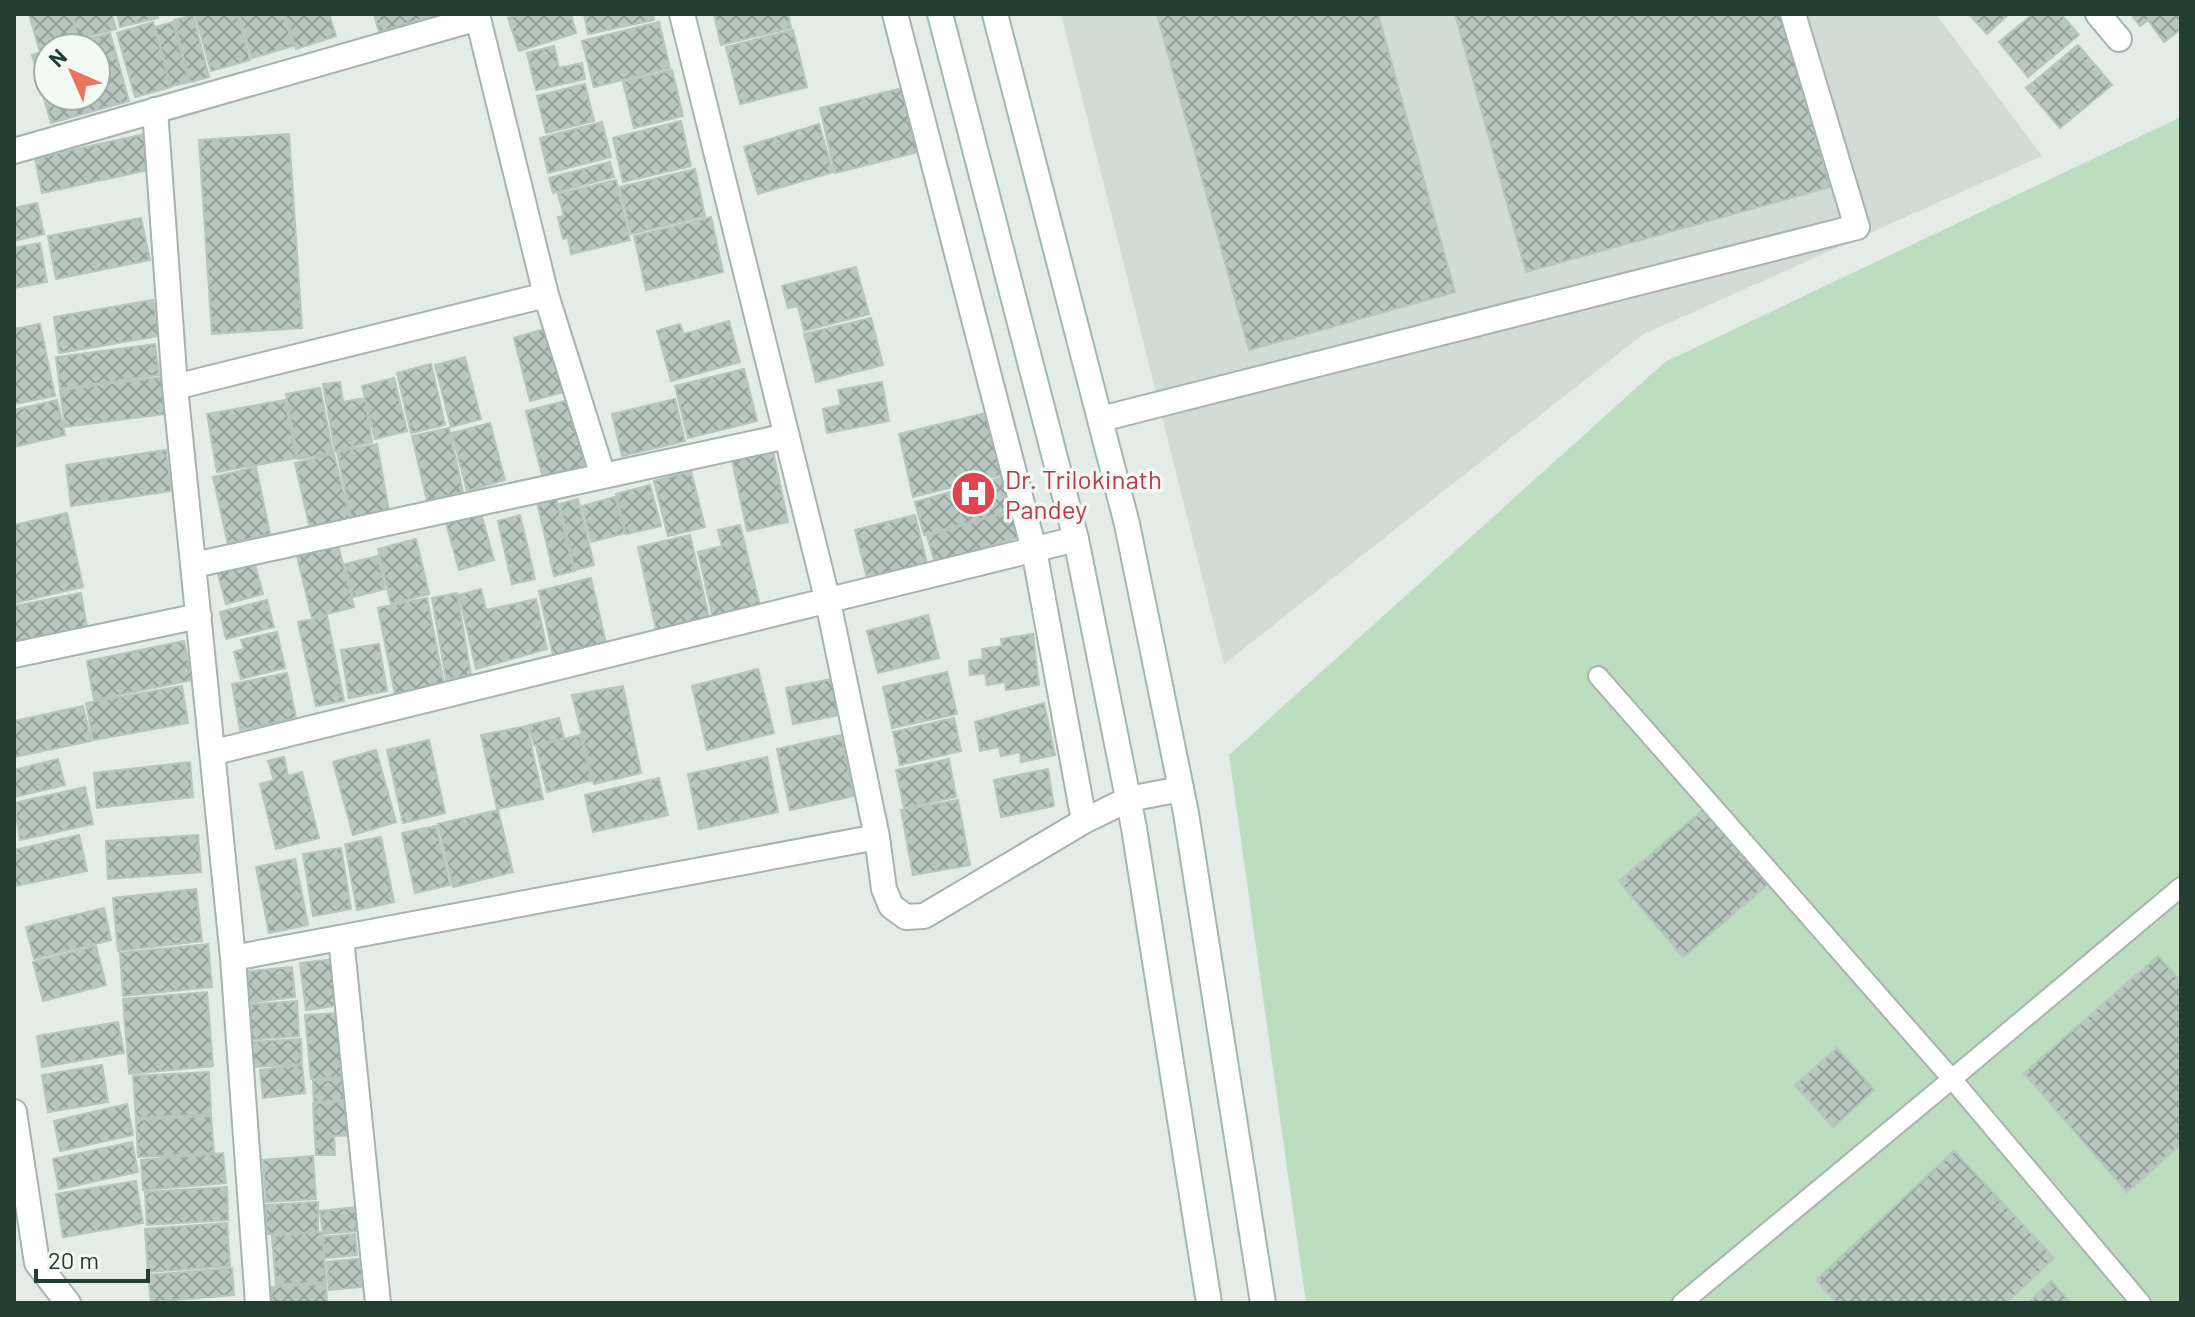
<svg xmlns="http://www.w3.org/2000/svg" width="2195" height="1317" font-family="Barlow,sans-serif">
<defs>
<pattern id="building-cross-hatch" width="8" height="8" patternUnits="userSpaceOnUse" patternTransform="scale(2)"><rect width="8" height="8" fill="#b8c7c0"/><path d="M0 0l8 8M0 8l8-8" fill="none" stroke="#95a39d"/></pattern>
</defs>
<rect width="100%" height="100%" fill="#e3ece7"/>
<!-- built -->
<path fill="#d1dcd6" d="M1061 14H1936L2042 156 1642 335 1224 664Z"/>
<!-- park -->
<path fill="#bdddc1" d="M2181 117V1303H1306L1229 755 1665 362Z"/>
<!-- building -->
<path fill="url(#building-cross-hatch)" stroke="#b5c6bd" stroke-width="2" d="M29 14H71L78 38 39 49Z
M72 14H112L116 29 78 39Z
M117 14H157L158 18 120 27Z
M195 14H237L250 60 211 71Z
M239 14H283L293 46 252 58Z
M285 14H329L336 36 296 49Z
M374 14H439L379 32Z
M520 14H571L576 33 519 51 508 18Z
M584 14H653L654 20 588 34Z
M714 14H788L791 28 721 45Z
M1157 14H1378L1455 292 1249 350Z
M1455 14H1782L1830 187 1526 272Z
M1969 14H2009L1987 34Z
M2033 14H2061L2079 35 2028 77 1999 42Z
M2131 14H2181V29L2164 42 2148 20 2140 26Z
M193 15 209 77 190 82 174 20Z
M153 22 171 87 135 97 117 33Z
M173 22 189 82 171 86 155 27Z
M659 22 670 68 594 87 582 41Z
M793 30 807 87 740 104 726 47Z
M110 33 129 101 51 123 32 55 48 51V96H96V48H57Z
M2078 45 2112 85 2060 128 2026 88Z
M554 46 559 68 582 63 585 79 536 90 527 53Z
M672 70 683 116 634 128 623 82Z
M585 84 594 121 546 133 537 96Z
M903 88 918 152 835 173 820 108Z
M681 121 691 166 623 182 613 138Z
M602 122 611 157 548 173 540 138Z
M819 124 833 172 758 194 744 147Z
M145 134 153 169 42 193 35 158Z
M289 134 302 328 212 334 199 140Z
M610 162 614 177 553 193 549 178Z
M695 169 705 216 631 234 620 187Z
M616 180 630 240 571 254 568 238 563 239 558 217 564 216 558 194Z
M37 203 44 234 14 241V208Z
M711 217 723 272 646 290 634 236Z
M141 218 150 260 56 279 48 236Z
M40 243 47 282 14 288V248Z
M856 267 869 314 804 331 798 306 788 308 782 286Z
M153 300 159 336 59 353 54 317Z
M871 318 883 365 816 382 804 334Z
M729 321 740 362 671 381 657 331 680 324 684 334Z
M40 324 55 396 14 404V329Z
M548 328 564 392 530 401 514 338Z
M155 344 159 375 60 389 56 357Z
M465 357 481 419 451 427 435 365Z
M431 364 445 425 411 433 397 373Z
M744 369 757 421 688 438 675 386Z
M162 377 166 414 65 427 60 390Z
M394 378 407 431 375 439 362 386Z
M340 382 343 402 365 398 372 442 335 451 323 384Z
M882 382 889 421 827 433 823 409 841 405 838 390Z
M320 388 333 453 298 459 286 394Z
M675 399 685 441 622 456 612 414Z
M57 400 65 435 14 447V410Z
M285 400 296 458 217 472 207 414Z
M569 400 586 467 543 479 526 411Z
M990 412 1005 474 913 497 899 434Z
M490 423 505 480 467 491 452 433Z
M449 428 463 492 427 501 412 436Z
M377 444 389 511 352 521 337 452Z
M166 450 171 491 71 506 66 465Z
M773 451 788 522 747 531 732 460Z
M334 454 350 519 310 529 295 463Z
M256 467 270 534 228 544 213 477Z
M691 471 705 527 668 536 654 481Z
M1007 476 1017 509 924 535 915 502Z
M650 485 661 526 626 534 616 494Z
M556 497 574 571 554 576 537 502Z
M615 497 625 533 591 542 582 506Z
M578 499 594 565 575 570 560 504Z
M1017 509 1025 535 935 563 927 536Z
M67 513 83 587 14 603V525Z
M481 513 494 560 459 570 446 523Z
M520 515 535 579 512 584 498 521Z
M915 515 930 575 870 590 855 530Z
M740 525 760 606 713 618 698 552 722 546 718 530Z
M690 535 710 622 657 634 638 547Z
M416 539 429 594 391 604 378 549Z
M338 545 354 607 312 618 297 556Z
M378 556 385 589 353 597 345 564Z
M254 561 263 594 226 604 217 571Z
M591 578 606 643 553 655 539 591Z
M481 589 486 610 536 599 547 649 476 669 459 595Z
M81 593 88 633 14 647V606Z
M457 593 471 675 446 679 432 598Z
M427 598 444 684 395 694 378 608Z
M267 600 274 627 226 639 220 612Z
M928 615 939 658 878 673 867 631Z
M327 616 344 701 316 706 298 622Z
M277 632 285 668 241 679 234 652 244 649 241 640Z
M1033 634 1039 685 1006 690 1005 682 987 685 985 673 970 675 969 661 983 659 982 649 1002 646 1001 639Z
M184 641 192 680 94 700 87 661Z
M379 644 387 691 349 698 341 650Z
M758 669 774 733 707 750 692 686Z
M947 672 957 714 892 728 883 687Z
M287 673 296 718 240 730 232 684Z
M832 679 839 715 793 724 786 688Z
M182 686 188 723 93 740 86 703Z
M623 686 641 773 594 784 572 695Z
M1044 703 1055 755 1021 762 1020 752 1001 756 999 747 980 751 975 722Z
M83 706 91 741 14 757V721Z
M559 718 564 738 534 745 529 725Z
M954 718 961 751 900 765 893 732Z
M527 726 543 799 497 809 481 735Z
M580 735 592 780 547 792 536 746Z
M841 735 854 796 790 810 777 749Z
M429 740 445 813 403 823 387 750Z
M376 750 396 822 353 835 333 762Z
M284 757 288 776 302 772 319 838 276 849 260 784 274 780 268 761Z
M767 757 778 812 699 829 688 774Z
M58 759 65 785 14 797V770Z
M949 759 956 797 904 808 896 770Z
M190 762 193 797 97 808 94 773Z
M1048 769 1054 806 1001 817 994 780Z
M659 778 668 815 593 832 585 795Z
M85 787 93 824 20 840 14 803Z
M958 800 970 865 913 875 901 810Z
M1708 806 1772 881 1683 957 1619 881Z
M498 810 513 872 453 887 438 824Z
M436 826 450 885 415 893 402 833Z
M79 835 87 871 15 886 14 850Z
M198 835 201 872 108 879 106 841Z
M381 837 394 902 357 910 345 844Z
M341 848 351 909 313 916 303 854Z
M295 859 308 925 269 933 256 867Z
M196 889 202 941 118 951 113 898Z
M104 908 111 940 34 959 26 927Z
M208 944 212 987 123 996 120 953Z
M96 946 106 985 43 1001 33 962Z
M2158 956 2181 982V1144L2127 1192 2024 1073Z
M350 957 356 1003 306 1010 300 963Z
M292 967 295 997 245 1003 242 972Z
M207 992 213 1066 129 1074 123 999Z
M297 1001 299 1036 248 1040 246 1005Z
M356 1012 361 1076 311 1079 305 1015Z
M118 1022 124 1053 42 1067 37 1036Z
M301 1039 302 1064 252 1067 250 1042Z
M1837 1048 1874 1090 1833 1127 1795 1085Z
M102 1065 108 1102 48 1112 42 1075Z
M302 1065 305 1093 263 1098 260 1070Z
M209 1072 211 1114 136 1118 133 1076Z
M361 1078 363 1099 314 1102 313 1081Z
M354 1101 356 1135 334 1136 335 1155H316L313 1103Z
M127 1104 133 1135 60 1151 54 1121Z
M211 1116 214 1153 138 1157 136 1120Z
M132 1142 138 1172 59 1189 53 1159Z
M1954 1151 2054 1258 2006 1303H1837L1816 1280Z
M223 1153 226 1183 143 1190 141 1160Z
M313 1156 316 1199 266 1202 263 1160Z
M136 1181 143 1223 63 1237 56 1194Z
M227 1187 228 1220 147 1225 145 1192Z
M318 1202V1232L266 1234V1205Z
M367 1206 369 1230 323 1234 320 1211Z
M227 1223 230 1266 148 1272 145 1229Z
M322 1232 326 1282 276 1285 272 1236Z
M355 1234 357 1255 325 1258 323 1237Z
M367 1258 370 1286 329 1290 327 1262Z
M232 1268 234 1295 151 1302 148 1275Z
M2051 1281 2071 1303H2028Z
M326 1284 327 1303H272L271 1287Z"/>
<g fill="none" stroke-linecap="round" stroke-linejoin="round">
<defs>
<path id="service" d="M1598 676 1952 1079 1682 1303
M2141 1303 1952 1079 2181 887"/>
<path id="minor" d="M477 14 546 295 603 476
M682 14 828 602 877 837 884 889 891 906 906 917 924 916 1084 821 1034 550 895 14
M2098 14 2119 39
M155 110 175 387 233 958 258 1303
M14 151 478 18
M175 387 546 295
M1101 419 1857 227 1793 14
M194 565 787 436
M14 655 199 616
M215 752 1076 539
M1084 821 1129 799 1181 789
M341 938 378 1303
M233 958 877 837
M14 1112 37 1263 68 1303"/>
<path id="secondary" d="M940 14 1076 539 1134 828 1209 1303
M995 14 1127 524 1186 813 1263 1303"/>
</defs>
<!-- service casing -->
<use href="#service" stroke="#a6b4ad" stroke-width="22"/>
<!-- minor casing -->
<use href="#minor" stroke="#a6b4ad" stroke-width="28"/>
<!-- secondary casing -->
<use href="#secondary" stroke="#a2b8ad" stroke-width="28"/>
<!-- service -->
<use href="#service" stroke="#fff" stroke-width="18"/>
<!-- minor -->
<use href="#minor" stroke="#fff" stroke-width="24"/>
<!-- secondary -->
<use href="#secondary" stroke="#fff" stroke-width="24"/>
</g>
<!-- icons -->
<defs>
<symbol id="hospital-disc" viewBox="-11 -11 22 22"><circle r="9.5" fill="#e0444e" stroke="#f3f9f5"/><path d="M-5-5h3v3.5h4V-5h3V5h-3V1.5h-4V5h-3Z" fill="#fff"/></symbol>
</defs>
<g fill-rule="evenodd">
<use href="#hospital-disc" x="948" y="468" width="51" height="51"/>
</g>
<g text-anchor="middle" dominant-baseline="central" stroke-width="7" stroke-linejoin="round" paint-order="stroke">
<!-- health labels -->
<g font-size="26" fill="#be3a42" stroke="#f3f9f5" text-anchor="start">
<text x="1005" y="478">Dr. Trilokinath<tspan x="1005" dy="30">Pandey</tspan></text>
</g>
</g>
<!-- border -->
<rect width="2195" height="1317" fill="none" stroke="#233d33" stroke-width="32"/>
<!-- north arrow -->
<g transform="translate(72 72) rotate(315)"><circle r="38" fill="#f3f9f5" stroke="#a0aea7" stroke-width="2"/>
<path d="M0-6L14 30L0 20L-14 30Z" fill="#ed7260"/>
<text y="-12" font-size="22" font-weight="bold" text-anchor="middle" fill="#233d33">N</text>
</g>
<!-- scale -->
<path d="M36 1269v12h112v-12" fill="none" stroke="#233d33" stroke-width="4"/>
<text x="48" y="1269" font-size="24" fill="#233d33" stroke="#f3f9f5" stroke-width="6" paint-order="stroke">20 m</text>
</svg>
